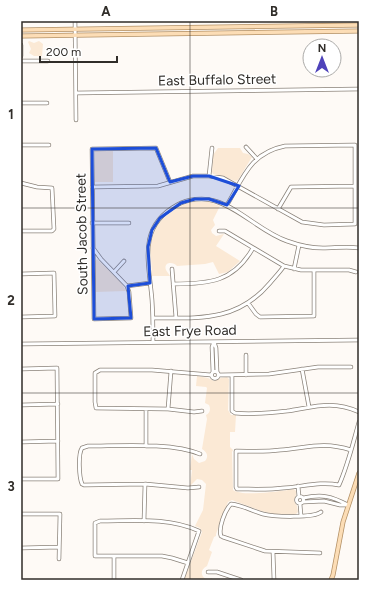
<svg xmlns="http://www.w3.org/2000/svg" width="380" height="601" font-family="Figtree,sans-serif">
<rect width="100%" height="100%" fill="#fefaf6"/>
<!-- green -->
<path fill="#fbe9d5" d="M29 41 34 43 39 41 43 44 42 56H34L29 53 31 49 28 42Z
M218 148H240L243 153 248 154 252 157 238 180 236 181 213 174 212 172 213 155Z
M95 151H113V182H95Z
M193 202H209L220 206 213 220 215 225 211 230 212 233 216 236 224 234 216 246 240 261 228 272 219 274 213 262 205 264 177 266C173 261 163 262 166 270 167 272 169 274 170 276H152C152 266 150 255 151 245 154 222 172 207 193 202Z
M97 259 121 282 126 291 95 292V261Z
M197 376 208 378 214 381 221 378 227 377 229 379 228 410 231 415H236L235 432H230V447L233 450 232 452 233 490C242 497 282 491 294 489L296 491V495L294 501 297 506 298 512 296 514H273L261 511 232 500 228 502 216 534V536L214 537 209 550 212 552 207 566C197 571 203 582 212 578V580H184L202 532 200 528 195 526 203 510 206 484 202 480 197 479 190 486 192 470H190L192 454 194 459 199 463 205 461C209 456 207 452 202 449L207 419 206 415C210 413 211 409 209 405L205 403 207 388 206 387 196 386Z"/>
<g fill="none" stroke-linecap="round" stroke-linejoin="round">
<defs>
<path id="minor" d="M75 21 76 120
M21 45V56
M21 61H48
M76 93 359 89
M21 103H47
M21 145H49
M246 147 257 159
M209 176 212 148
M21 183 37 187 52 188 54 229 52 231H21
M92 187 158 186 193 176H209L223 178 302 222 324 225 355 224V145L285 146C250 153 243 178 227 205
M278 209 291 187 355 186
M92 223H129
M219 231H225L284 266 301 270H349L356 272
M93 248 101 259 127 286 129 292 131 318 94 319 92 149 156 148 170 182
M172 269 176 318
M294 269 299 245
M114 272 124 261
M21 274 54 273 55 316 21 317
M173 284C209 284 234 282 253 248
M127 286 150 283
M248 303 256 314 260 317 314 316V270
M153 318C199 318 237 322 270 283 275 277 280 272 284 266
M153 342C153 328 153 314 152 300 149 262 137 227 177 205 188 199 203 197 215 201 241 209 261 232 287 241 298 245 310 248 323 248 335 248 347 246 359 248
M214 342 216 348 217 372
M21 344 359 340
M246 355V375
M21 369 57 368 58 479H21
M302 369 309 407
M211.5 375a3.5 3.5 0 1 1 7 0a3.5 3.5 0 1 1-7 0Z
M213 372 212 347 214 342
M218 375 269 374 318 367H351
M232 375V411L235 413C252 415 270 413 287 411 314 407 333 400 359 412
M21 405 58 404
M168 409 171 371
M202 411 194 412 168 409 96 408 95 402V373L100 370H152L211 375
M21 442 58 441
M146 446V409
M351 450C323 441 307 448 280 450 265 452 251 451 236 451V487L237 489C252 489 268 490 283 488 302 487 320 481 339 485 348 465 353 443 359 422
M298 486 299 497
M199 487 188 488 145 484 84 485 82 484C79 477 78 454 82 448L88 446C119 446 172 442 200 454
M296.5 500a3.5 3.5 0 1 1 7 0a3.5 3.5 0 1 1-7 0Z
M303 498C322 494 331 496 348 505
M303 502 324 501 340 505H346
M300 504 301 516
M21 514H60L59 559
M144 521 145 484
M21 548 59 547
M273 552 274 580
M320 553 265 551 223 537 221 536C218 528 225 510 231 504 242 505 252 511 263 514 274 517 314 518 321 512
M114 556V580
M208 572H217L241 580
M182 580 199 531C168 517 133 521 100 521L95 523V556H162L172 558 188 563"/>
<path id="major" d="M21 30 359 25
M21 36 359 31
M331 580 333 575 343 522 359 473"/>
</defs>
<!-- minor casing -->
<use href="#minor" stroke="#8b837a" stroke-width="4.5"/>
<!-- major casing -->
<use href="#major" stroke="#b39065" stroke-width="5"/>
<!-- minor -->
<use href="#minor" stroke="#fff" stroke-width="3"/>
<!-- major -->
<use href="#major" stroke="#fcddb6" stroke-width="3.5"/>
</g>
<!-- marked area -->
<path fill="#1d4ed8" fill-opacity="0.2" stroke="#1d4ed8" stroke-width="3" stroke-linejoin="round" d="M156 148 170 182 193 176H209L239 186 227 205 209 199H195L181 203 160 218 152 230 148 247 150 283 128 286 131 318 94 319 92 149Z"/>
<!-- grid -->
<path fill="none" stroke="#302d29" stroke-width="1" stroke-opacity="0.55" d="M190 21V580M21 208H359M21 393H359"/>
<g text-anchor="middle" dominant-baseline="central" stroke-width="3" stroke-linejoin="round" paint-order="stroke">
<!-- street labels -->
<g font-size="14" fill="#302d29" stroke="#fff">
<text transform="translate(217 80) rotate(-1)">East Buffalo Street</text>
<text transform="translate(82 234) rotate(-91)">South Jacob Street</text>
<text transform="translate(190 331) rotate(-1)">East Frye Road</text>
</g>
</g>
<!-- border -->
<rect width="380" height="601" fill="none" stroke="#ffffff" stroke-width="44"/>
<!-- north arrow -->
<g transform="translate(322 58)"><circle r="19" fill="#ffffff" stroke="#acaba9"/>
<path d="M0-3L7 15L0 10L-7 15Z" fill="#4e42ba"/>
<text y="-6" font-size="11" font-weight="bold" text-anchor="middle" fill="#302d29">N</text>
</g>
<!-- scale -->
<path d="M40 56v6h77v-6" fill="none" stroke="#302d29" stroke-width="2"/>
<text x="46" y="56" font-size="12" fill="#302d29" stroke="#ffffff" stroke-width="3" paint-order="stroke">200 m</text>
<rect x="22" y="22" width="336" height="557" fill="none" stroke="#302d29" stroke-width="1.5"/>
<g font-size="13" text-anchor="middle" font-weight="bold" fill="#302d29">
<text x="106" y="16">A</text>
<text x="274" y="16">B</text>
<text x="11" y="119">1</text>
<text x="11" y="305">2</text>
<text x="11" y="491">3</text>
</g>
</svg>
